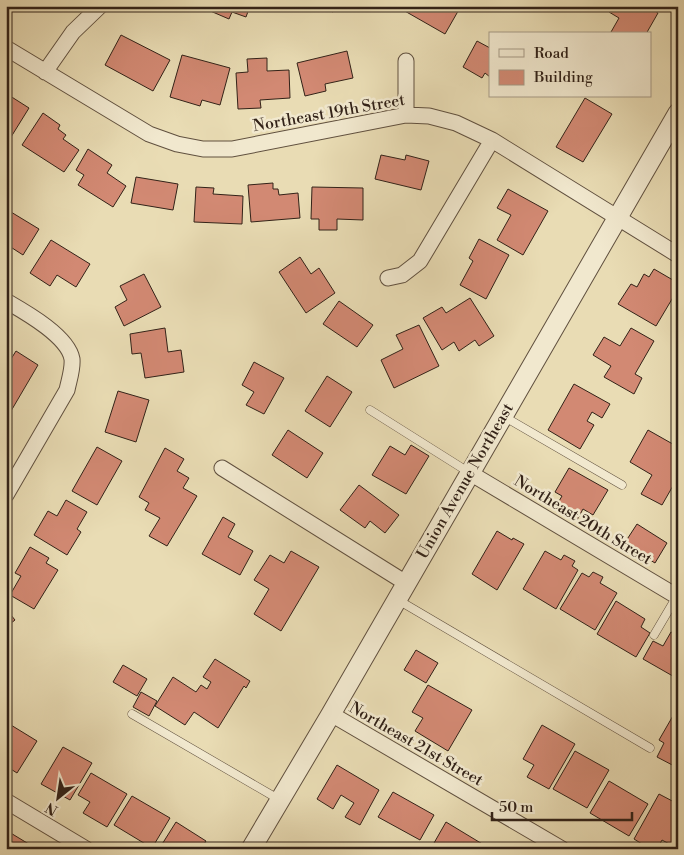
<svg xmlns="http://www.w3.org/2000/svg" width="684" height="855" font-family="'Libre Bodoni',serif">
<rect width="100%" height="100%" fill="#e9dcb4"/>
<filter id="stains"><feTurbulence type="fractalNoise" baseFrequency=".004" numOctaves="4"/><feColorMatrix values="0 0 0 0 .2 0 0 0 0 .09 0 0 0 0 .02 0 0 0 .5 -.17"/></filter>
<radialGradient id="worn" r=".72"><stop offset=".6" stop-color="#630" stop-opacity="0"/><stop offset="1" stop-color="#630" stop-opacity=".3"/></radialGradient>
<!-- building -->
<path fill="#d28973" stroke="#322218" d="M9 6H19L13 11Z
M210 6H250L246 17 232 12 229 19 208 10Z
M321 6H336L333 12Z
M396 6H461L445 34Z
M612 6H647L658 13 646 34H614L611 32 619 18 609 12Z
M121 35 170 60 153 91 105 65Z
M477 41 490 48V77L485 73 482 78 463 67Z
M347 51 353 78 325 84 326 91 305 96 297 63Z
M182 55 230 68 220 105 202 100 200 106 170 97Z
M267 58V71L289 70 290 98 260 100 261 108 238 109 236 73 248 72 247 59Z
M7 94 29 108 11 137 6 134Z
M585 98 612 114 583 162 556 147Z
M43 113 60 125 58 129 66 135 63 139 79 150 64 172 22 145Z
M88 149 112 165 107 173 126 186 113 207 78 185 84 175 76 170Z
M381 155 405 160 406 155 429 161 421 190 375 179Z
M136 177 178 184 173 210 131 203Z
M273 183V189H278L279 195 298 193 300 218 251 222 248 185Z
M196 187 214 188 213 194 243 196 242 224 194 222Z
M312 187 363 188V220L337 219V230H319V219H311Z
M508 189 548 211 523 255 497 240 511 215 497 208Z
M6 209 39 229 23 255 6 244Z
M479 239 509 255 486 299 460 285 473 261 469 258Z
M51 240 90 264 76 287 57 275 50 286 30 273Z
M300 257 311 274 319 268 335 293 306 313 279 272Z
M654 269 678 283V289L656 326 618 304 631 284 637 287 644 274 649 277Z
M144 274 161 307 124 326 115 307 127 300 120 286Z
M470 298 494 336 479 346 475 340 459 351 454 342 442 350 423 318 442 307 446 313Z
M339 301 373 325 357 347 323 324Z
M419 325 439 366 394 388 381 360 403 349 396 335Z
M165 328 168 352 181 350 184 372 145 378 141 353 132 354 130 334Z
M631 328 654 341 635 374 642 378 634 394 604 377 611 366 593 355 604 337 620 346Z
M16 351 38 365 11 411 6 408V367Z
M254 362 284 378 264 414 246 405 254 392 242 385Z
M327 376 352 392 330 427 305 411Z
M574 384 610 404 602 418 592 412 587 421 594 425 580 449 548 430Z
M118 391 149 400 136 442 105 432Z
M288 430 323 453 307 478 272 455Z
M648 430 678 447V477L662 505 641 494 652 475 630 462Z
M411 445 429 456 406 494 372 475 390 446 405 455Z
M97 447 122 461 97 505 72 491Z
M165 448 184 459 177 471 189 478 183 488 197 496 167 546 149 536 160 518 145 510 149 503 139 497Z
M569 468 608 490 593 515 583 509 577 520 555 508 562 496 555 492Z
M359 485 399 515 385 533 370 521 365 528 340 510Z
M66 500 87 512 77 529 81 532 67 555 34 535 48 511 57 516Z
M223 517 235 524 228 537 253 551 240 575 202 554Z
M637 524 667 543 655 563 624 544Z
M497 531 512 540 513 538 524 544 497 590 472 574Z
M30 547 49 558 46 563 58 570 34 609 10 595 21 576 15 573Z
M291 551 319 567 281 631 254 614 269 589 254 580 270 555 284 563Z
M545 551 561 560 564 555 575 561 572 566 578 570 556 609 523 589Z
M593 572 603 577 600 583 617 593 595 630 560 609 582 573 589 577Z
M616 601 645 619 641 627 650 633 636 657 597 634Z
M6 609 15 620 6 627Z
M671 632 678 635V679L643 659 653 641 663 646Z
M416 650 438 663 426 683 404 670Z
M215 659 250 681 246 688 244 686 218 728 194 712 185 725 155 706 173 677 196 692 201 685 207 689 211 682 203 677Z
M123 665 147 679 137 696 113 682Z
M428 685 472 710 448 751 415 731 423 718 412 712Z
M141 692 157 701 149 716 133 707Z
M674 714 678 716V768L657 757 664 743 659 740Z
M6 722 37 741 17 773 6 766Z
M542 725 575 744 549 789 527 777 534 765 523 759Z
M63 747 92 763 70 800 41 784Z
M575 751 609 770 587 808 553 789Z
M337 765 379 790 360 825 345 817 354 803 341 795 333 809 317 799Z
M91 773 127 794 107 827 83 813 90 802 78 795Z
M609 781 648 804 629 836 590 813Z
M393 792 434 815 420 840 378 817Z
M659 794 678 804V838L673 846 662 840 657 849H650L634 839Z
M132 796 170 818 152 848 114 825Z
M176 822 206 841 201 849H159Z
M446 822 484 845 482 849H444L434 843Z
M9 832 37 849H6V837Z"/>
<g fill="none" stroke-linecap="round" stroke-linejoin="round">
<defs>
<path id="service" d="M370 410 470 473
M503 416 622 485
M398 600 650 748
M654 635 677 596
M132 714 280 800"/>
<path id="minor" d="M6 48 149 134 177 144 203 149H232L406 115 429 116 456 123 492 140 678 255
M406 61V115
M45 72 73 32 100 6
M388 278 402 275 420 261 492 140
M6 301C25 312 68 336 72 359 73 369 69 380 67 390L6 495
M222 468 406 583
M470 473 678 597
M331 714 562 849
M6 801 86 849"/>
<path id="tertiary" d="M251 849 331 714 678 113"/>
</defs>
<!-- service casing -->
<use href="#service" stroke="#60503f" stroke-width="9"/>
<!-- minor casing -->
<use href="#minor" stroke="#60503f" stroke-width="17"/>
<!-- tertiary casing -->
<use href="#tertiary" stroke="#60503f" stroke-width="21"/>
<!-- service -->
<use href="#service" stroke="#f1e8ce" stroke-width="8"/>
<!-- minor -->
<use href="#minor" stroke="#f1e8ce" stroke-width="15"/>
<!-- tertiary -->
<use href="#tertiary" stroke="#f1e8ce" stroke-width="19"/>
</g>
<g text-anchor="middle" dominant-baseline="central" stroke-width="5" stroke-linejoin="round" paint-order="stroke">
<!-- street labels -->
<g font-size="16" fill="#322218" stroke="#f1e8ce">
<text transform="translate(329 113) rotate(-10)">Northeast 19th Street</text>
<text transform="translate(465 481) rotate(-60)">Union Avenue Northeast</text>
<text transform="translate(583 520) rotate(31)">Northeast 20th Street</text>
<text transform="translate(416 744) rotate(30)">Northeast 21st Street</text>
</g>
</g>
<!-- margin -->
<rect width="684" height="855" fill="none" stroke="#e9dcb4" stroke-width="25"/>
<rect x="8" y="8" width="669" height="840" fill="none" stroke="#322218" stroke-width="2.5"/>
<rect x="12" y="12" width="659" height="830" fill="none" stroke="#322218"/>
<!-- legend -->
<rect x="489" y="32" width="162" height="65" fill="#f1e8ce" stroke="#a59985"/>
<rect x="499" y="49" width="25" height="8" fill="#f1e8ce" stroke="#a59985"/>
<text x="534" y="58" font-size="15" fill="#322218">Road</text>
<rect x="499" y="70" width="25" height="15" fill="#d28973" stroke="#a59985"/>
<text x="534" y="82" font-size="15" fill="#322218">Building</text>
<!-- north arrow -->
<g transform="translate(58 798) rotate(210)" stroke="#f1e8ce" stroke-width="4" paint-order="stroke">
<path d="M0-4L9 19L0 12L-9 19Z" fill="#322218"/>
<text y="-8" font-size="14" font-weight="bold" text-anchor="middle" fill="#322218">N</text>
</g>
<!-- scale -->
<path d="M492 812v8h140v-8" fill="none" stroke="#322218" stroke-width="2.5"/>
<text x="499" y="812" font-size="15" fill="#322218" stroke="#f1e8ce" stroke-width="4" paint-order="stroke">50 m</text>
<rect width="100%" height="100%" filter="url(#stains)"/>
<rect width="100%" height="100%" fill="url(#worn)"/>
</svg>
